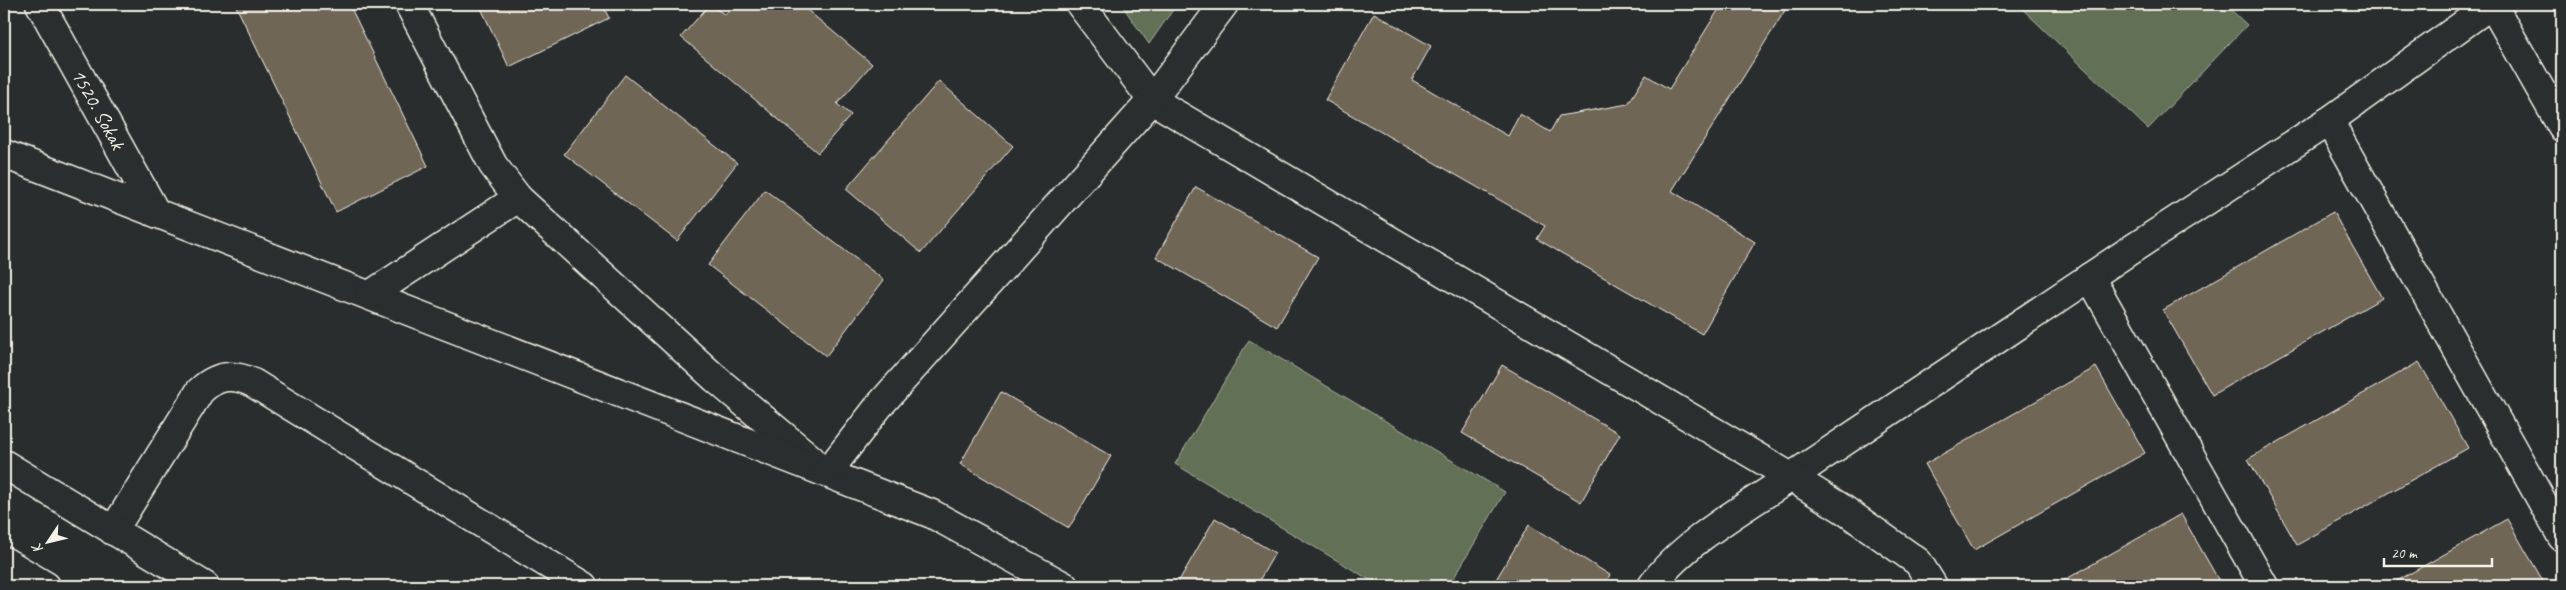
<svg xmlns="http://www.w3.org/2000/svg" width="2566" height="590" font-family="Caveat,sans-serif">
<rect width="100%" height="100%" fill="#2a2d2e"/>
<filter id="ink" filterUnits="userSpaceOnUse"><feTurbulence type="fractalNoise" baseFrequency=".02" numOctaves="2"/><feDisplacementMap in="SourceGraphic" scale="10" xChannelSelector="R" yChannelSelector="G"/><feConvolveMatrix kernelMatrix="1 2 1 2 8 2 1 2 1" color-interpolation-filters="sRGB"/></filter>
<g filter="url(#ink)">
<!-- green -->
<path fill="#626f57" stroke="#abb0a0" d="M1121 4H1177L1149 44Z
M2017 4H2225L2247 25 2148 129Z
M1249 340 1505 492 1449 586H1380L1175 464Z"/>
<!-- building -->
<path fill="#706657" stroke="#f4f1e8" d="M235 4H349L428 166 336 212Z
M479 4H602L609 18 509 67Z
M710 4 725 15 734 4H800L872 64 837 104 851 115 818 153 681 37Z
M1722 4H1789L1672 191 1755 242 1702 334 1537 239 1545 226 1325 100 1374 13 1431 46 1412 80 1508 136 1520 114 1550 132 1559 116 1628 104 1646 75 1669 89Z
M625 75 737 163 677 241 564 154Z
M939 81 1013 146 921 253 846 189Z
M1196 187 1318 257 1277 327 1156 257Z
M765 190 884 280 826 356 708 265Z
M2333 212 2382 298 2212 395 2163 310Z
M2419 362 2468 448 2297 545 2248 459Z
M1502 365 1620 434 1581 502 1462 433Z
M2096 367 2145 453 1974 550 1925 464Z
M1001 392 1111 456 1069 528 960 464Z
M2181 514 2222 586H2054Z
M1215 518 1275 553 1256 586H1176Z
M2507 519 2546 586H2388Z
M1529 525 1610 575 1603 586H1492Z"/>
<g fill="none" stroke-linecap="round" stroke-linejoin="round">
<defs>
<g id="minor">
<path id="s1" d="M40 4 156 213"/>
<path d="M409 4 493 165 518 198 716 379 811 459"/>
<path d="M1080 4 1152 100 1791 477 2126 253 2329 121 2492 4"/>
<path d="M2492 4 2562 127"/>
<path d="M2329 121 2562 537"/>
<path d="M4 154 932 514 1064 586"/>
<path d="M2090 277 2264 586"/>
<path d="M370 295 518 198"/>
<path d="M827 473 879 406 1152 100 1224 4"/>
<path d="M113 531 200 391C217 375 233 373 253 383L584 586"/>
<path d="M1652 586C1680 544 1749 505 1791 477L1843 509 1918 562 1933 586"/>
</g>
<path id="highway" d="M4 464 205 586
M4 561 46 586"/>
</defs>
<!-- minor casing -->
<use href="#minor" stroke="#f4f1e8" stroke-width="31"/>
<!-- highway casing -->
<use href="#highway" stroke="#f4f1e8" stroke-width="31"/>
<!-- minor -->
<use href="#minor" stroke="#2a2d2e" stroke-width="28"/>
<!-- highway -->
<use href="#highway" stroke="#2a2d2e" stroke-width="28"/>
</g>
</g>
<g text-anchor="middle" dominant-baseline="central" stroke-width="4" stroke-linejoin="round" paint-order="stroke">
<!-- street labels -->
<g font-size="21" fill="#f4f1e8" stroke="#2a2d2e">
<text stroke="none"><textPath href="#s1" startOffset="120">1520. Sokak</textPath></text>
</g>
</g>
<!-- margin -->
<rect width="2566" height="590" fill="none" stroke="#2a2d2e" stroke-width="20"/>
<rect x="10" y="10" width="2546" height="570" fill="none" stroke="#f4f1e8" stroke-width="2" filter="url(#ink)"/>
<!-- north arrow -->
<g transform="translate(48 542) rotate(235)" stroke="#2a2d2e" stroke-width="4" paint-order="stroke">
<path d="M0-4L9 19L0 12L-9 19Z" fill="#f4f1e8"/>
<text y="-8" font-size="14" font-weight="bold" text-anchor="middle" fill="#f4f1e8">K</text>
</g>
<!-- scale -->
<path d="M2384 558v8h108v-8" fill="none" stroke="#f4f1e8" stroke-width="2.5"/>
<text x="2391" y="558" font-size="15" fill="#f4f1e8" stroke="#2a2d2e" stroke-width="4" paint-order="stroke">20 m</text>
</svg>
